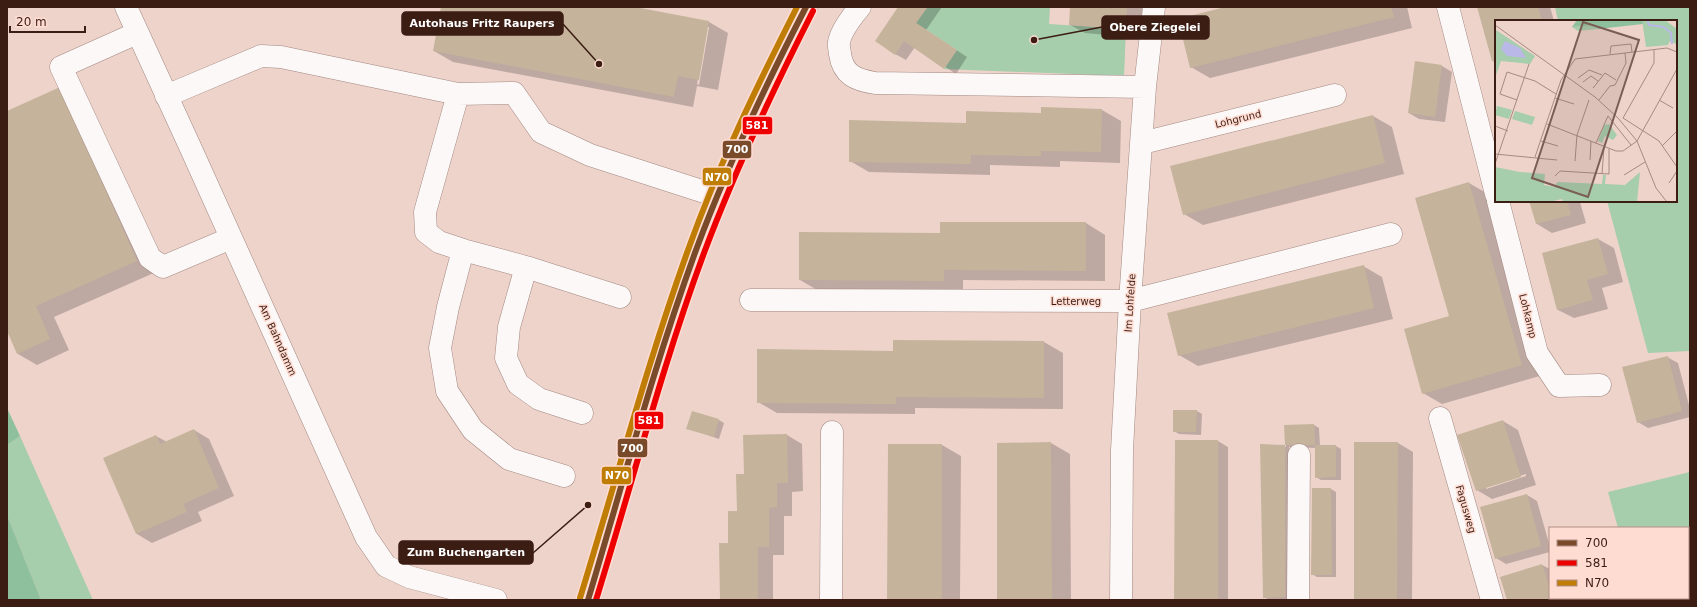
<svg xmlns="http://www.w3.org/2000/svg" width="1697" height="607" font-family="'DejaVu Sans',sans-serif">
<rect width="100%" height="100%" fill="#eed3cb"/>
<!-- green -->
<path fill="#a6cdac" d="M928 7H1050L1049 24 1126 29 1124 76 944 69 957 50 916 23Z
M1555 7H1690V351L1648 353 1607 201H1676V21H1558Z
M20 436 93 600H41L7 515V445Z
M1690 472V600H1637V598H1688V528H1618L1608 492Z"/>
<!-- forest -->
<path fill="#8fc09d" d="M7 408 20 436 7 445Z
M7 515 41 600H7Z"/>
<!-- shadow -->
<path fill="#0003" fill-rule="evenodd" d="M442 7H630L709 22 728 33 718 90 697 86 693 107 453 62 434 51ZM707 27H709L699 85 697 84Z
M900 7H942L926 30 967 57 956 74 915 47 906 60 895 54Z
M1071 7H1143L1141 38 1085 33 1070 25Z
M1229 7H1407L1412 28 1210 78 1191 67Z
M1478 7H1550L1554 21H1496V63L1493 61Z
M1442 66 1452 72 1445 122 1419 119 1409 113Z
M60 88 156 272 54 317 69 350 37 365 18 354 7 329V112Z
M1102 110 1121 121 1120 163 1060 161V167L990 165V175L869 172 850 161 967 124 1042 114Z
M1373 116 1392 127 1404 174 1203 225 1184 214Z
M1469 183 1488 194 1540 376 1442 404 1423 393 1451 316Z
M1530 201H1585L1580 202 1586 223 1552 233 1537 224Z
M1086 223 1105 235V281L963 280V292L819 291 800 280 941 234Z
M1598 239 1614 248 1623 282 1602 288 1608 309 1574 318 1558 310 1543 254Z
M1363 266 1382 277 1393 319 1198 366 1179 355Z
M894 341 1044 342 1063 353V409L915 408V414L777 413 758 402 894 352Z
M1667 357 1678 363 1690 409V417L1648 428 1638 422Z
M1197 411 1202 414 1201 435 1179 434 1174 431Z
M719 420 724 423 719 439 687 428Z
M1503 421 1518 430 1536 485 1492 499 1477 490ZM1526 474V476L1486 489V487Z
M1314 425 1319 428 1320 446H1336L1341 449V480H1321L1316 477V448L1289 447 1290 600H1269L1264 597 1284 446 1286 447 1285 426Z
M194 430 209 439 234 496 198 512 202 521 152 543 137 534 104 459 156 436 167 442Z
M787 435 802 444 803 491 792 492V516H784V555H773V600H721L729 544 738 512 745 474 744 436Z
M1218 441 1228 447V600H1175Z
M1051 443 1070 454 1071 600H998V444Z
M1398 443 1413 452 1412 600H1355Z
M942 445 961 456 960 600H888Z
M1313 489H1331L1336 492V577H1317L1312 574Z
M1527 495 1537 501 1550 547V552L1506 564 1496 558Z
M1542 565 1550 569V598H1561L1562 600H1508Z"/>
<!-- building -->
<path fill="#c5b49b" d="M441 7H635L709 21 699 80 678 76 674 97 433 51Z
M898 7H927L916 23 957 50 944 69 904 41 895 55 875 41Z
M1070 7H1127L1126 29 1069 25Z
M1225 7H1391L1394 17 1190 68 1178 19Z
M1477 7H1538L1542 21H1496V60L1492 61Z
M1415 61 1442 65 1435 117 1408 113Z
M60 87 137 261 36 306 50 339 17 354 7 331V111Z
M1041 107 1102 109 1101 152 1041 151V156L971 155V164L849 162V120L966 123V111L1041 113Z
M1373 115 1385 163 1183 215 1170 166Z
M1469 182 1522 365 1422 394 1404 329 1449 316 1415 198Z
M1529 201H1567L1571 215 1536 224Z
M940 222H1086V271L944 270V281L799 280V232L940 233Z
M1598 238 1608 274 1587 280 1593 300 1557 310 1542 253Z
M1364 265 1374 308 1178 356 1167 313Z
M893 340 1044 341V398L896 397V404L757 403V349L893 351Z
M1668 356 1682 411 1637 423 1622 367Z
M1173 410H1197L1196 432H1173Z
M692 411 719 419 714 437 686 429Z
M1503 420 1521 477 1476 491 1457 435Z
M1314 424 1315 445H1336V477L1315 478V445H1285V597L1263 598 1260 444 1285 445 1284 425Z
M194 429 219 488 183 504 187 512 136 534 103 458 156 435 160 444Z
M787 434 788 483H777V507L769 508V547H758V600H720L719 543H728V511H737L736 474H744L743 435Z
M1175 440H1218V600H1174Z
M1051 442 1052 600H997V443Z
M1354 442H1398L1397 600H1354Z
M888 444H942V600H887Z
M1312 488H1331L1332 575H1311Z
M1527 494 1541 546 1495 559 1480 507Z
M1542 564 1550 589V598H1553V600H1507L1500 577Z"/>
<g fill="none" stroke-linecap="round" stroke-linejoin="round">
<defs>
<path id="minor" d="M126 7 192 151 366 537 386 566 409 577 496 600
M860 7C853 15 841 31 839 42 838 45 840 51 840 54 843 75 856 80 875 83L1145 87
M1448 7 1496 194
M137 33 61 67 150 258 163 267 231 238
M458 94 425 212 426 232 439 242 463 250 526 267 620 297
M166 96 261 56 281 57 458 94 514 93 541 132 590 155 717 196
M1142 143 1335 95
M1498 201 1537 353 1559 386 1600 385
M463 250 448 307 440 348 447 391 473 430 509 459 564 476
M526 267 509 327 506 358 518 384 539 399 582 413
M751 300 1130 301 1391 234
M1440 418 1492 600
M831 600 832 432
M1121 600 1122 450 1130 301 1145 87 1154 7
M1298 600 1299 455"/>
<path id="major" d="M588 600C624 484 654 365 696 251 727 167 765 86 806 7"/>
</defs>
<!-- minor casing -->
<use href="#minor" stroke="#a28881" stroke-width="23"/>
<!-- major casing -->
<use href="#major" stroke="#a28881" stroke-width="23"/>
<!-- minor -->
<use href="#minor" stroke="#fcf8f7" stroke-width="22"/>
<!-- major -->
<use href="#major" stroke="#fcf8f7" stroke-width="22"/>
<defs>
<path id="bus-1" d="M588 600C623 483 654 365 696 250 727 167 765 86 806 7"/>
<path id="bus-2" d="M596 600C632 484 662 366 704 253 735 170 773 90 813 11"/>
<path id="bus-3" d="M580 598C616 481 647 364 688 250 718 166 757 86 797 7"/>
</defs>
<!-- bus-1 casing -->
<use href="#bus-1" stroke="#ffdcd2" stroke-width="9"/>
<!-- bus-2 casing -->
<use href="#bus-2" stroke="#ffdcd2" stroke-width="9"/>
<!-- bus-3 casing -->
<use href="#bus-3" stroke="#ffdcd2" stroke-width="9"/>
<!-- bus-1 -->
<use href="#bus-1" stroke="#7a4b2a" stroke-width="6"/>
<!-- bus-2 -->
<use href="#bus-2" stroke="#e00" stroke-width="6"/>
<!-- bus-3 -->
<use href="#bus-3" stroke="#bf7d06" stroke-width="6"/>
</g>
<g text-anchor="middle" dominant-baseline="central" stroke-width="3" stroke-linejoin="round" paint-order="stroke">
<!-- street labels -->
<g font-size="10" fill="#3c1d14" stroke="#ffdcd2">
<text transform="translate(1238 119) rotate(-14)">Lohgrund</text>
<text x="1076" y="301">Letterweg</text>
<text transform="translate(1130 303) rotate(-86)">Im Lohfelde</text>
<text transform="translate(1528 316) rotate(76)">Lohkamp</text>
<text transform="translate(278 340) rotate(66)">Am Bahndamm</text>
<text transform="translate(1466 509) rotate(74)">Fagusweg</text>
</g>
</g>
<!-- overview -->
<g transform="translate(1495 20)">
<rect width="182" height="182" fill="#eed3cb"/>
<path d="M147 0H170L182 9 181 24 175 21 173 25 151 27ZM102 5 103 9 83 11 77 7ZM1 10 40 36 35 44 6 41 0 58ZM2 86 17 90 14 99 0 95ZM20 91 40 97 37 105 17 99ZM114 104 122 115 118 120 110 116 107 123 103 121 109 105ZM0 147 25 152 50 154 49 165 60 167 62 162 107 164 108 155H111L110 164 130 165 145 152 142 182H68L67 179 54 182H0Z" fill="#a6cdac"/>
<path d="M82 0H147L148 4 103 9 102 5 77 7Z" fill="#8fc09d"/>
<path d="M10 21 25 28 31 38 12 36 6 29Z" fill="#b9b8e6"/>
<path fill="none" stroke="#b9b8e6" stroke-width="2" d="M152 0 154 5 169 7 176 13 177 24"/>
<path fill="none" stroke="#a78a82" stroke-width="1" d="M0 5 100 77 123 98 142 121 161 168 172 182M159 29V43L128 98 164 121 182 147M115 34 116 26 136 24 137 32M83 58 94 50 107 55M88 62 96 56 103 61M98 68 110 53 121 60M60 78 79 84M22 80 5 74 12 52 40 61 61 74M104 80 115 66 120 65 131 43 130 33M164 80 178 88M52 104 121 131H128L142 121 182 49M0 106 13 111M46 121 63 126M101 123 113 96 136 125M167 126 182 111M0 134 62 140M40 137 66 60 80 39 172 28 182 32M95 140 96 121M80 141 82 115 94 80M0 144 34 44M107 154 109 127M129 155 150 142M60 156 65 151 114 154V129M174 163 182 151"/>
<path fill="#7a5d54" fill-opacity="0.15" stroke="#7a5d54" stroke-width="2" d="M88 2 144 20 93 177 37 158Z"/>
<rect width="182" height="182" fill="none" stroke="#3c1d14" stroke-width="2"/>
</g>
<!-- callouts -->
<path fill="none" stroke="#3c1d14" stroke-width="1.5" d="M599 64L563 24M1034 40L1102 27M588 505L533 553"/>
<g fill="#3c1d14" stroke="#ffdcd2" stroke-width="1.5">
<circle cx="599" cy="64" r="4"/>
<circle cx="1034" cy="40" r="4"/>
<circle cx="588" cy="505" r="4"/>
</g>
<g fill="#3c1d14" stroke="#3c1d14" stroke-width="1.5">
<rect x="402" y="12" width="161" height="23" rx="4"/>
<rect x="1102" y="16" width="107" height="23" rx="4"/>
<rect x="399" y="541" width="134" height="23" rx="4"/>
</g>
<g font-size="11" text-anchor="middle" font-weight="bold" fill="#fff">
<text x="482" y="27">Autohaus Fritz Raupers</text>
<text x="1155" y="31">Obere Ziegelei</text>
<text x="466" y="556">Zum Buchengarten</text>
</g>
<g stroke="#ffdcd2" stroke-width="1.5">
<rect x="742" y="116" width="31" height="19" rx="4" fill="#e00"/>
<rect x="722" y="140" width="30" height="19" rx="4" fill="#7a4b2a"/>
<rect x="702" y="167" width="30" height="19" rx="4" fill="#bf7d06"/>
<rect x="634" y="411" width="30" height="19" rx="4" fill="#e00"/>
<rect x="617" y="438" width="31" height="20" rx="4" fill="#7a4b2a"/>
<rect x="601" y="466" width="31" height="19" rx="4" fill="#bf7d06"/>
</g>
<g font-size="11" text-anchor="middle" font-weight="bold" fill="#fff">
<text x="757" y="129">581</text>
<text x="737" y="153">700</text>
<text x="717" y="181">N70</text>
<text x="649" y="424">581</text>
<text x="632" y="452">700</text>
<text x="617" y="479">N70</text>
</g>
<!-- border -->
<rect width="1697" height="607" fill="none" stroke="#3c1d14" stroke-width="16"/>
<!-- legend -->
<rect x="1549" y="527" width="140" height="72" fill="#ffdcd2" stroke="#b19086"/>
<rect x="1557" y="540" width="20" height="6" fill="#7a4b2a" stroke="#b19086"/>
<text x="1585" y="547" font-size="12" fill="#3c1d14">700</text>
<rect x="1557" y="560" width="20" height="6" fill="#ee0000" stroke="#b19086"/>
<text x="1585" y="567" font-size="12" fill="#3c1d14">581</text>
<rect x="1557" y="580" width="20" height="6" fill="#bf7d06" stroke="#b19086"/>
<text x="1585" y="587" font-size="12" fill="#3c1d14">N70</text>
<!-- scale -->
<path d="M10 26v6h75v-6" fill="none" stroke="#3c1d14" stroke-width="2"/>
<text x="16" y="26" font-size="12" fill="#3c1d14" stroke="#ffdcd2" stroke-width="3" paint-order="stroke">20 m</text>
</svg>
